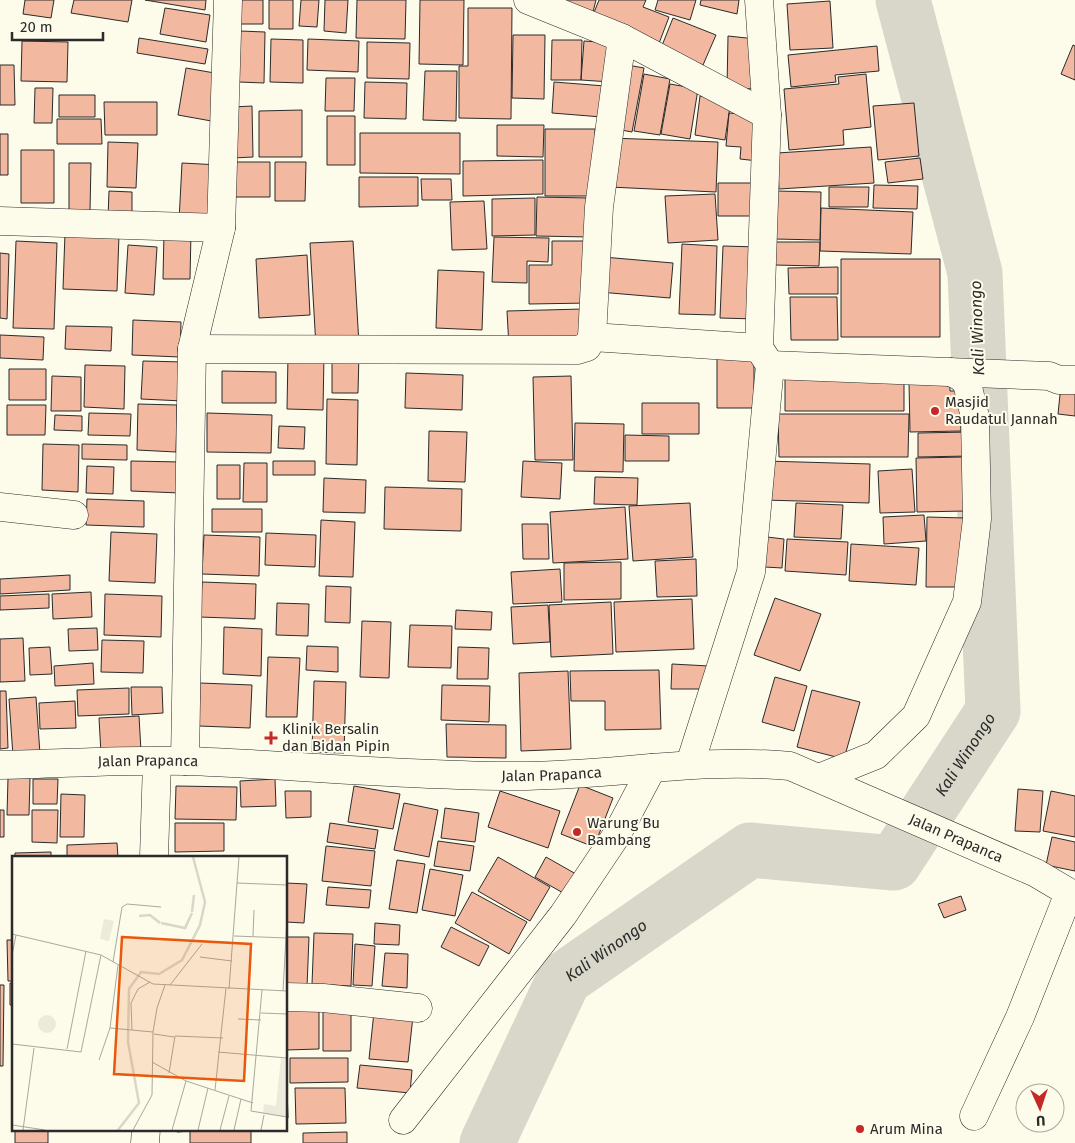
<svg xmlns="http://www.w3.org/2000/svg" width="1075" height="1143" font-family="'Fira Sans',sans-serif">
<rect width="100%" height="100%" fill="#fdfbea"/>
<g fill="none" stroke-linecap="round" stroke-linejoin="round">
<!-- river -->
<path stroke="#d8d7c9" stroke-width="55" id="s1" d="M487 1143 564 979 750 850 894 863 993 711 975 273 903 0"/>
</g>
<!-- building -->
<path fill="#f2b8a0" stroke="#2b2b2b" d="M25 0H54L51 18 23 14Z
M74 0H132L128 22 71 13Z
M145 0H206L205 10Z
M237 0H263V24H236Z
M269 0H293V29H269Z
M301 0H319L317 27 299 26Z
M325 0H348L346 33 324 31Z
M357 0H406L405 39 356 38Z
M420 0H464L463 65 419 64Z
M556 0H596L593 12Z
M599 0H646L643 7 669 17 658 46 591 20Z
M658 0H696L690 20 655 10Z
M701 0H739L737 14 700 5Z
M830 1 833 48 790 50 787 4Z
M165 8 210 15 206 42 160 34Z
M468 8H512L511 119 459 118V66H468Z
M673 18 716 35 703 65 661 48Z
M240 31 265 32 264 83 239 82Z
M513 35H545L544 99 512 98Z
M728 36 756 39V89L727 88Z
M139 38 208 49 205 64 137 53Z
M271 39 303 40V83L270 82Z
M308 39 359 41 358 72 307 70Z
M552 40H582L581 80H551Z
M22 41 68 42 67 82 21 81Z
M584 41 613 43 611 82 581 80Z
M367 42 410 43 409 79 367 78Z
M1073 45 1075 46V80L1061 74Z
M877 46 879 71 835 75 836 82 791 87 788 55Z
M622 64 644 68 632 132 610 128Z
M0 65H14L15 105H0Z
M186 68 226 75 217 122 178 115Z
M425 71H457L456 121 423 120Z
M644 74 670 79 660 135 634 131Z
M866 74 871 127 843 130 844 145 789 150 784 89 839 84 838 77Z
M326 78H355L354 111H325Z
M365 82 407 83 406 119 364 118Z
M554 82 605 86 602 117 552 113Z
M670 84 698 89 690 139 661 134Z
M35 88H53L52 123H34Z
M59 95H95V117H59Z
M700 96 731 100 725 140 695 135Z
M104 102H157V135H105Z
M914 103 919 156 878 160 873 106Z
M252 106 253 157 233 158 232 107Z
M302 110V157H259V111Z
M729 113 763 116 758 161 740 159 741 147 726 146Z
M327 116H355V165H327Z
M57 119H101L102 144H57Z
M497 125H544L543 157 497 156Z
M545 129H595V196H545Z
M360 133H460V174L360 173Z
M0 134H8V175H0Z
M611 138 718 142 716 192 609 187Z
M108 142 138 143 136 188 107 187Z
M871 147 874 183 779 189 777 153Z
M21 150H54V203H21Z
M920 158 923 179 888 183 885 162Z
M543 160V194L463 196V161Z
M235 162H270V197H234Z
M275 162H306L305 201H275Z
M69 163H91L90 211H69Z
M182 163 220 165 217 223 179 221Z
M359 177H418V206L359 207Z
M421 179H451L452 200H422Z
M718 183H760V216H718Z
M874 185 918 186 917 209 873 208Z
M829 187H869L868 207H829Z
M109 191 132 192V219L108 218Z
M776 191 821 192 820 240 775 239Z
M715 194 718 240 668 243 665 196Z
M537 197 590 198V237L536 236Z
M535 198V235L492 236V199Z
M484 201 487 249 452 250 450 202Z
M821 208 913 212 911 254 820 251Z
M164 232H191L190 279H163Z
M65 233 119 235 117 291 63 289Z
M494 237 549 238 548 262 527 261V283L492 282Z
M16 241 57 243 54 329 13 328Z
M353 241 359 345 316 347 310 243Z
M552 241H590V303L529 304V265H552Z
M774 242H820L819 266 774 265Z
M682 244 717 246 715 315 679 314Z
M128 245 157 247 154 295 125 293Z
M723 246 759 247 756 319 720 318Z
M0 253 9 254 7 319 0 318Z
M307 255 310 315 259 318 256 259Z
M603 257 673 263 670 298 599 292Z
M841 259H940V337H841Z
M838 267V294H789L788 268Z
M438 270 484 272 482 330 436 328Z
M790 297H837L838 340H791Z
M583 309 584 344 509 347 507 311Z
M133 320 181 322 180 357 132 355Z
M66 326 112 327 111 351 65 349Z
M0 335 44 337 43 360 0 358Z
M754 351V408H717V352Z
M332 353H359L358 393H332Z
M288 355H324L323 410 287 409Z
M143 361 184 362 183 401 141 399Z
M85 365 125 366 124 409 84 407Z
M9 369H46V400H9Z
M222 371 276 372V403H222Z
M406 373 463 375 462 410 405 408Z
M785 375H904V411H785Z
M52 376 81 377V411H51Z
M571 376 573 460H535L533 377Z
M950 381V391H960L961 431 910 432 909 382Z
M1061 385 1075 386V416L1058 414Z
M327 399 358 400 357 465 326 464Z
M642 403H699V434H642Z
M138 404 177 405 176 452 137 450Z
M7 405H46L45 435H7Z
M89 413 131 414 130 436 88 435Z
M207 413 272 415 271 453 207 452Z
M778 414H909L908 457H779Z
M55 415 82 416V431L54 430Z
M575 423 624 424 623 472 574 471Z
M279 426 305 427 304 449 278 448Z
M429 431 467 432 465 482 428 481Z
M969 432V456L918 457V433Z
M625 435 669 436V461H625Z
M43 444 79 445 78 492 42 490Z
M82 444 127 445V460L82 459Z
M964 457 966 511 917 512 916 458Z
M131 461 181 462 180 493 131 491Z
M273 461H315V475H273Z
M523 461 562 463 560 499 521 497Z
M765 461 870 464 869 503 764 500Z
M244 463H267V502H243Z
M217 465H240V499H217Z
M87 466 114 467 113 494 86 493Z
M912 469 915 512 880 513 878 471Z
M595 477 638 478 637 505 594 504Z
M324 478 366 480 365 513 323 512Z
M385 487 462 489 461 531 384 529Z
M87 499 144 501V527L86 525Z
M690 503 693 557 633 561 629 506Z
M796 503 843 505 841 539 794 537Z
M625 507 628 559 553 563 550 512Z
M212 509H262V532H212Z
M924 515 926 541 884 544 883 517Z
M927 517 965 518 964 587H926Z
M321 520 355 522 353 577 319 576Z
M522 524H548L549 559H523Z
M111 532 157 534 155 583 109 581Z
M266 533 316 535 315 567 265 565Z
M204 535 260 537 259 576 202 574Z
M767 537 784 539 782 568 765 567Z
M787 539 848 542 846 575 785 571Z
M851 544 919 548 916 585 849 581Z
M696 559 697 596 657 597 655 561Z
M621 562V599L564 600V563Z
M560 569 562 602 513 604 511 572Z
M70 575V590L0 594V579Z
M202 582 256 584 255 619 200 617Z
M326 586 351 587 350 623 325 622Z
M91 592 92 617 53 619 52 594Z
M49 594V608L0 610V596Z
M105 594 162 596 161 637 104 635Z
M775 598 821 614 800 671 754 655Z
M692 599 694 649 616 652 614 602Z
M611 602 613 654 551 657 549 605Z
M277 603 309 604 308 636 276 635Z
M548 605 550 642 513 644 511 607Z
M456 610 492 612 491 630 455 629Z
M362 621 391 622 389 678 360 677Z
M410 625 452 626 451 668 408 667Z
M224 627 262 629 261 676 223 674Z
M97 628 98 650 69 651 68 629Z
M23 638 25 681 0 682V639Z
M102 640 144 641 143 673 101 672Z
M307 646 338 647V672L306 670Z
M50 647 52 674 30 675 29 648Z
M458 647 489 648 488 679H457Z
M268 657 300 658 297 717H266Z
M93 663 94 684 55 686 54 666Z
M672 664 709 666V689H671Z
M659 670 661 729 605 730V701H571L570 671Z
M568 671 571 749 521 751 519 673Z
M775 677 807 686 794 731 762 722Z
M314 681 346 682 344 753 312 752Z
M200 683 252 685 250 728 199 726Z
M442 685 490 686 489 722 441 720Z
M131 687H162L163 713 132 715Z
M129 688V714L78 716 77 690Z
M812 690 860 702 844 759 797 747Z
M0 691H6L8 748 0 749Z
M36 697 40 754 13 756 9 699Z
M75 701 76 728 40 729 39 703Z
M139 716 141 751 101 754 99 718Z
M446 724 506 725V758L447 757Z
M8 778H30L29 815H7Z
M33 779H58L57 804H33Z
M275 779 276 806 241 807 240 781Z
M580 785 613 798 594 847 561 834Z
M176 786 237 787 236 820 175 819Z
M354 786 400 794 393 829 348 822Z
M1018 789 1043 791 1040 832 1015 831Z
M285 791H311V817L286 818Z
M500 791 560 811 548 848 488 827Z
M1051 791 1075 796V837L1043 831Z
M61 794 85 795 84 837H60Z
M404 803 438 810 429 857 394 850Z
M445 808 479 813 475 842 441 838Z
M0 810H4V837H0Z
M32 810H58L57 843 32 842Z
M175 823H224V851L175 852Z
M330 823 378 830 375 849 327 842Z
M1052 837 1075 842V871L1046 865Z
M438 841 474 846 470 871 434 866Z
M117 843 118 857H67V845Z
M326 846 375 851 371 886 322 881Z
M51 852V857H15V853Z
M498 857 550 887 530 921 478 891Z
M546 857 576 874 565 894 535 877Z
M397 860 425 864 417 913 389 909Z
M430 869 463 875 455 916 422 910Z
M286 883 307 884 304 923 286 922Z
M328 887 371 890 369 908 326 905Z
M472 892 527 922 509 954 455 923Z
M961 896 966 910 944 918 938 904Z
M375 923 400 925 399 945 374 944Z
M451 927 489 946 479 966 441 947Z
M314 933 353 934 351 986 312 984Z
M286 937H309L307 987 286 986Z
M7 940H14V981H8Z
M355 944 375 946 372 986 353 985Z
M385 953 408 954 407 988 382 986Z
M10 983H14V1005H10Z
M0 985H4L3 1066H0Z
M319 1004V1049L286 1050V1005Z
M323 1005H351V1051H323Z
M374 1012 413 1016 408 1062 369 1059Z
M286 1057 288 1118H286Z
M290 1058H348V1082L290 1083Z
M360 1065 412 1070 410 1093 357 1088Z
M295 1088H345L346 1123 296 1124Z
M15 1129H48V1143H15Z
M177 1129H251V1143H190V1131L177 1132Z
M347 1132V1143H303V1133Z"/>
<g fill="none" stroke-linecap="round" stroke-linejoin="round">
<defs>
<g id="minor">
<path d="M528 0 622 38 767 115"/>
<path d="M0 221 221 228"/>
<path d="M592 337 759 348"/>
<path d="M192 349 577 350 587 347 592 337 599 207 622 38"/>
<path d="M770 365 1049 376 1059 380H1075"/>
<path d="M0 507 74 515"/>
<path d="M185 761 192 349 221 228 228 0"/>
<path d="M690 764 751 572 770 365 759 348 767 115 759 0"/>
<path id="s2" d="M0 765C62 764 125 759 187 761 295 765 404 776 512 776 605 777 697 757 790 766L1036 873 1075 896"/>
<path d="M819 778 876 755 916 716 967 602 977 519 975 417 967 383 961 377 951 372"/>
<path d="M154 857 157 762"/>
<path d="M286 997 323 998 418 1008"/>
<path d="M974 1116 1020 1017 1069 893"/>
<path d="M403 1120 563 915 616 836 652 768"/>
<path d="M145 1143 146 1129"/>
</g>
</defs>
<!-- minor casing -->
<use href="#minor" stroke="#2b2b2b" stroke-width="29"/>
<!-- minor -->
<use href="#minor" stroke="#fdfbea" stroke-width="28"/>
</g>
<!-- markers -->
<g fill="#c62828" stroke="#fdfbea" stroke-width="2">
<circle cx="935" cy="411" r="5"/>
<path d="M268.5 730.5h5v5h5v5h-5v5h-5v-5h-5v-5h5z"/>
<circle cx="577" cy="832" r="5"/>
<circle cx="860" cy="1129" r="5"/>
</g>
<g text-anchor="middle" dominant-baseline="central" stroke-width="4" stroke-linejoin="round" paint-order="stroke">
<!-- poi labels -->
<g font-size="15" fill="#2b2b2b" stroke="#fdfbea" text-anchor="start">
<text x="945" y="402">Masjid<tspan x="945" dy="17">Raudatul Jannah</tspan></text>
<text x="282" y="729">Klinik Bersalin<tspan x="282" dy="17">dan Bidan Pipin</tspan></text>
<text x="587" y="823">Warung Bu<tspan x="587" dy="17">Bambang</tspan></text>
<text x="870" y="1129">Arum Mina</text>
</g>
<!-- street labels -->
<g font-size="15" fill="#2b2b2b" stroke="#fdfbea">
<text stroke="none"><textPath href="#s2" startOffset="148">Jalan Prapanca</textPath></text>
<text stroke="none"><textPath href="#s2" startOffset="552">Jalan Prapanca</textPath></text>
<text stroke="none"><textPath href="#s2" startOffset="972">Jalan Prapanca</textPath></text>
</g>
<!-- water labels -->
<g font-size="16" font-style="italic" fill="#2b2b2b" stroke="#fdfbea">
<text transform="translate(977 328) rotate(-92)">Kali Winongo</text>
<text stroke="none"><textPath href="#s1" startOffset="682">Kali Winongo</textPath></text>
<text stroke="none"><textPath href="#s1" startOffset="232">Kali Winongo</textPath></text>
</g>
</g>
<!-- overview -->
<g transform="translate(12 856)">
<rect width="275" height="275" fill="#fdfbea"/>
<path d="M92 63 102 65 97 85 88 83ZM26 168a9 9 0 1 1 18 0a9 9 0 1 1-18 0ZM269 202 275 203V261L251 258 252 248 264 250Z" fill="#ecebdb"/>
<path fill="none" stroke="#d8d7c9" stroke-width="2.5" d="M180 56 182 39M127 60 138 59 148 67M149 67 173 72 180 57M106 274 127 247 116 186 117 133 129 116 147 118 170 104 188 69 193 46 181 1"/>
<path fill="none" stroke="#a9a89e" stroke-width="1" d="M225 27 275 29M0 78 89 99 141 128 275 135M222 80 275 82M241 80 242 54M0 99 4 79M188 101 220 105M101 106 110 51 115 48 149 51M158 129 190 88M217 133 227 1M250 134 239 255 275 261M271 135 275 62M249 157 275 158M226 163 249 164M98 172 141 176M120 174 119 147 126 133 138 126M142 178 162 181M0 188 69 196 89 99M55 193 74 95M206 196 275 202M87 204 98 172 106 109M140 206 174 225 241 247M157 217 163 180 211 182M203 234 214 132M0 269 33 274M11 274 22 192M121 274 140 239 141 176 145 152 153 129M160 274 174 225M186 274 196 232M208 274 217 240M222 274 229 243M249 274 252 259"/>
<path fill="#e8590c" fill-opacity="0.15" stroke="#e8590c" stroke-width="2.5" d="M110 81 239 88 232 225 102 218Z"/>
<rect width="275" height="275" fill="none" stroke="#2b2b2b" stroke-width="2.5"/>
</g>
<!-- north arrow -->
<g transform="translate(1040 1108) rotate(177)"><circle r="24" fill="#fdfbea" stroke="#a9a89e"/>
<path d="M0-4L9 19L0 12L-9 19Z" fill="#c62828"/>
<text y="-8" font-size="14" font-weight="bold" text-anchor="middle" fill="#2b2b2b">U</text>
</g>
<!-- scale -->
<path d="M12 32v8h91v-8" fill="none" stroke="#2b2b2b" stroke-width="2.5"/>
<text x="20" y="32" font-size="15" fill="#2b2b2b" stroke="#fdfbea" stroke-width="4" paint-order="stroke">20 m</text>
</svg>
